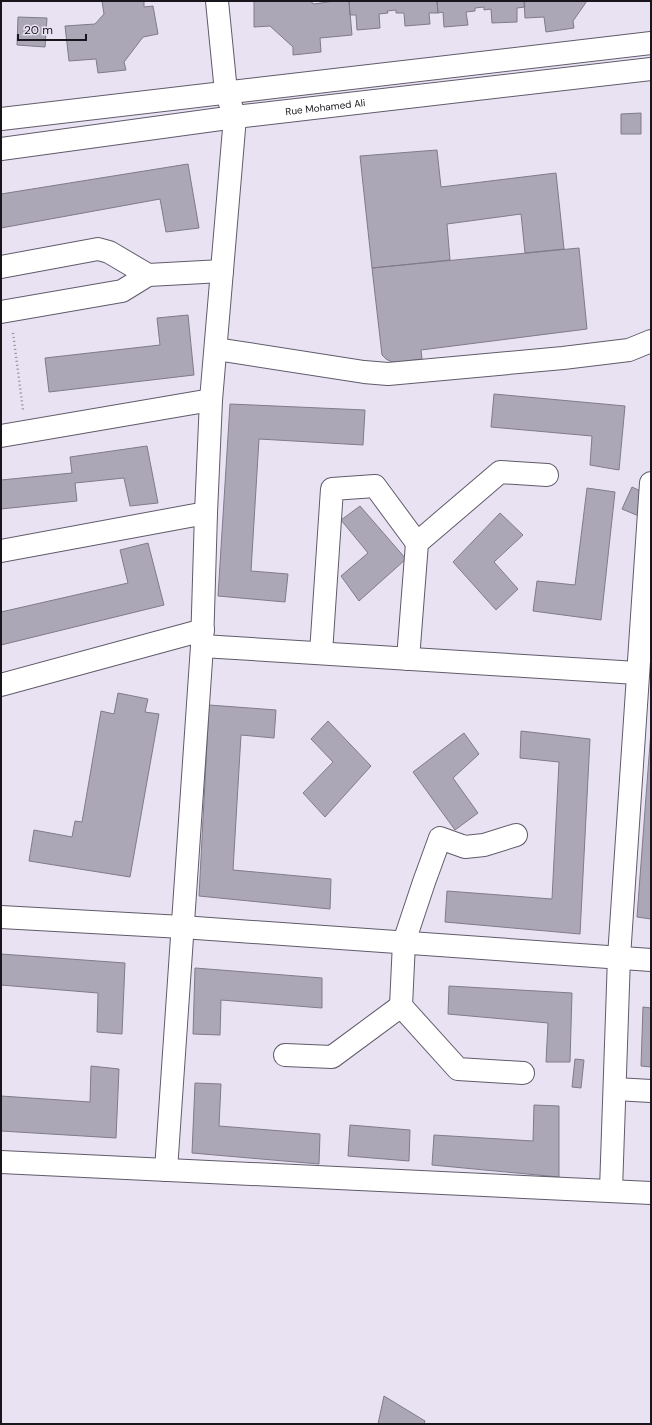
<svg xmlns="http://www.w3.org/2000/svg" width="652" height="1425" font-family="'DM Sans',sans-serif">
<rect width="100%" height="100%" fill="#e8e2f3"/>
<!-- building -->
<path fill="#aca7b7" stroke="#807b8a" d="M102 1H144V7L153 6 158 34 143 37 124 62 126 70 98 73 96 59 69 61 65 26 95 24 104 14Z
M254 1H310L314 4 334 1H349L352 35 320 38 321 52 293 55V47L270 26 254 27Z
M349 1H437L438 13H429L430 24 405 26 404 13H396V10L387 11 388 13 379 14 380 28 357 30 356 15H350Z
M437 1H524L525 7 517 8V22L492 23 491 9 484 10V7L475 8V11L466 12 468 25 444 27 443 12 438 13Z
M524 1H587L573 21 574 28 546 32 544 17 525 18Z
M18 17 47 18 45 47 17 45Z
M641 113V134H621V114Z
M437 150 441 187 556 173 564 249 525 253 521 214 447 224 450 260 372 268 360 156Z
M188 164 199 228 166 232 160 199 1 228V194Z
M579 248 587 329 421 350 422 359 398 362H392L386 359 382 355 372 268Z
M188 315 194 375 49 392 45 358 160 345 157 318Z
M494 394 625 406 619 470 590 465 592 436 491 427Z
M230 404 365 410 363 445 259 439 251 571 288 574 285 602 218 596Z
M147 446 158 503 130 506 124 478 75 483 77 501 1 509V480L72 473 70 457Z
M632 487 651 496 646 519 622 509Z
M587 488 615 492 601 620 533 611 537 581 575 585Z
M360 506 406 559 359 601 341 576 368 553 341 520Z
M500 513 523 535 494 562 518 589 496 610 453 562Z
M148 543 164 605 1 645V612L128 583 120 550Z
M118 693 148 699 145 712 159 714 130 877 29 861 34 830 72 837 75 821 82 822 101 711 114 714Z
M209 705 276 710 274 738 241 735 233 870 331 879 330 909 199 896Z
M328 721 371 766 325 817 303 793 333 762 311 739Z
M651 730V919L637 917Z
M521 731 590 739 580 934 445 922 447 891 552 899 559 762 520 758Z
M464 733 479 754 453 778 478 813 455 830 413 772Z
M1 954 125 963 122 1034 97 1032 98 993 1 985Z
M195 968 322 978V1008L221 1000 220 1035 193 1034Z
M449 986 572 993 570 1062H546L548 1023 448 1014Z
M643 1007 651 1008V1067L641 1066Z
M575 1059 584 1060 581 1088 572 1087Z
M91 1066 119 1069 116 1138 1 1131V1096L90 1102Z
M195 1083 221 1084 219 1126 320 1134 319 1164 192 1153Z
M534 1105 559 1106V1177L432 1165 434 1135 533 1141Z
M350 1125 410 1130 409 1161 348 1156Z
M384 1396 425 1421 424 1424H378Z"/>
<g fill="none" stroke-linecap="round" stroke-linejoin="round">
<defs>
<g id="minor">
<path d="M1 119 651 43"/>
<path id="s1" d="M1 149 235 117 651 69"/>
<path d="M1 267 98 249 109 252 148 275"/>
<path d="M1 312 122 291 148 275 222 271"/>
<path d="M216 349 364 372 388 374 563 358 629 350 651 341"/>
<path d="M1 436 211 400"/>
<path d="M1 551 206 513"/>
<path d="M202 646 637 673"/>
<path d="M321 653 332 489 375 486 417 543"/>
<path d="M408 659 417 543 500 472 547 475"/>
<path d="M1 685 203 630"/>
<path d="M1 917 182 927 651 960"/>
<path d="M401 1006 404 942 424 882 440 838 465 847 484 845 516 835"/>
<path d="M285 1055 332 1057 401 1006 458 1069 523 1073"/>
<path d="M615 1089 651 1091"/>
<path d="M1 1162 651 1193"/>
<path d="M166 1170 202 646 206 513 211 400 235 117 226 92 217 1"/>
<path d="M611 1190 619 957 651 483"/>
</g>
</defs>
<!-- minor casing -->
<use href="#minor" stroke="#605b6a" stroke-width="24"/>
<!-- path -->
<path stroke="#8f8b97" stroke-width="2.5" stroke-dasharray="1 3" stroke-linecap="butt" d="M13 333 23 410"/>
<!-- minor -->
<use href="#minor" stroke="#fff" stroke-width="22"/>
</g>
<g text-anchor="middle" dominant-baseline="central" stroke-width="3" stroke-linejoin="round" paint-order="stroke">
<!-- street labels -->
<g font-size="10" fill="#18161c" stroke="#e8e2f3">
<text stroke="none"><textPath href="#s1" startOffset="327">Rue Mohamed Ali</textPath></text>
</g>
</g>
<!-- border -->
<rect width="652" height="1425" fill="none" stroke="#18161c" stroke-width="4"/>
<!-- scale -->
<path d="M18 34v6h68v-6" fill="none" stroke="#18161c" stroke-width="2"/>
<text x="24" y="34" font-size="12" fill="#18161c" stroke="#e8e2f3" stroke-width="3" paint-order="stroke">20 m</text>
</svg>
